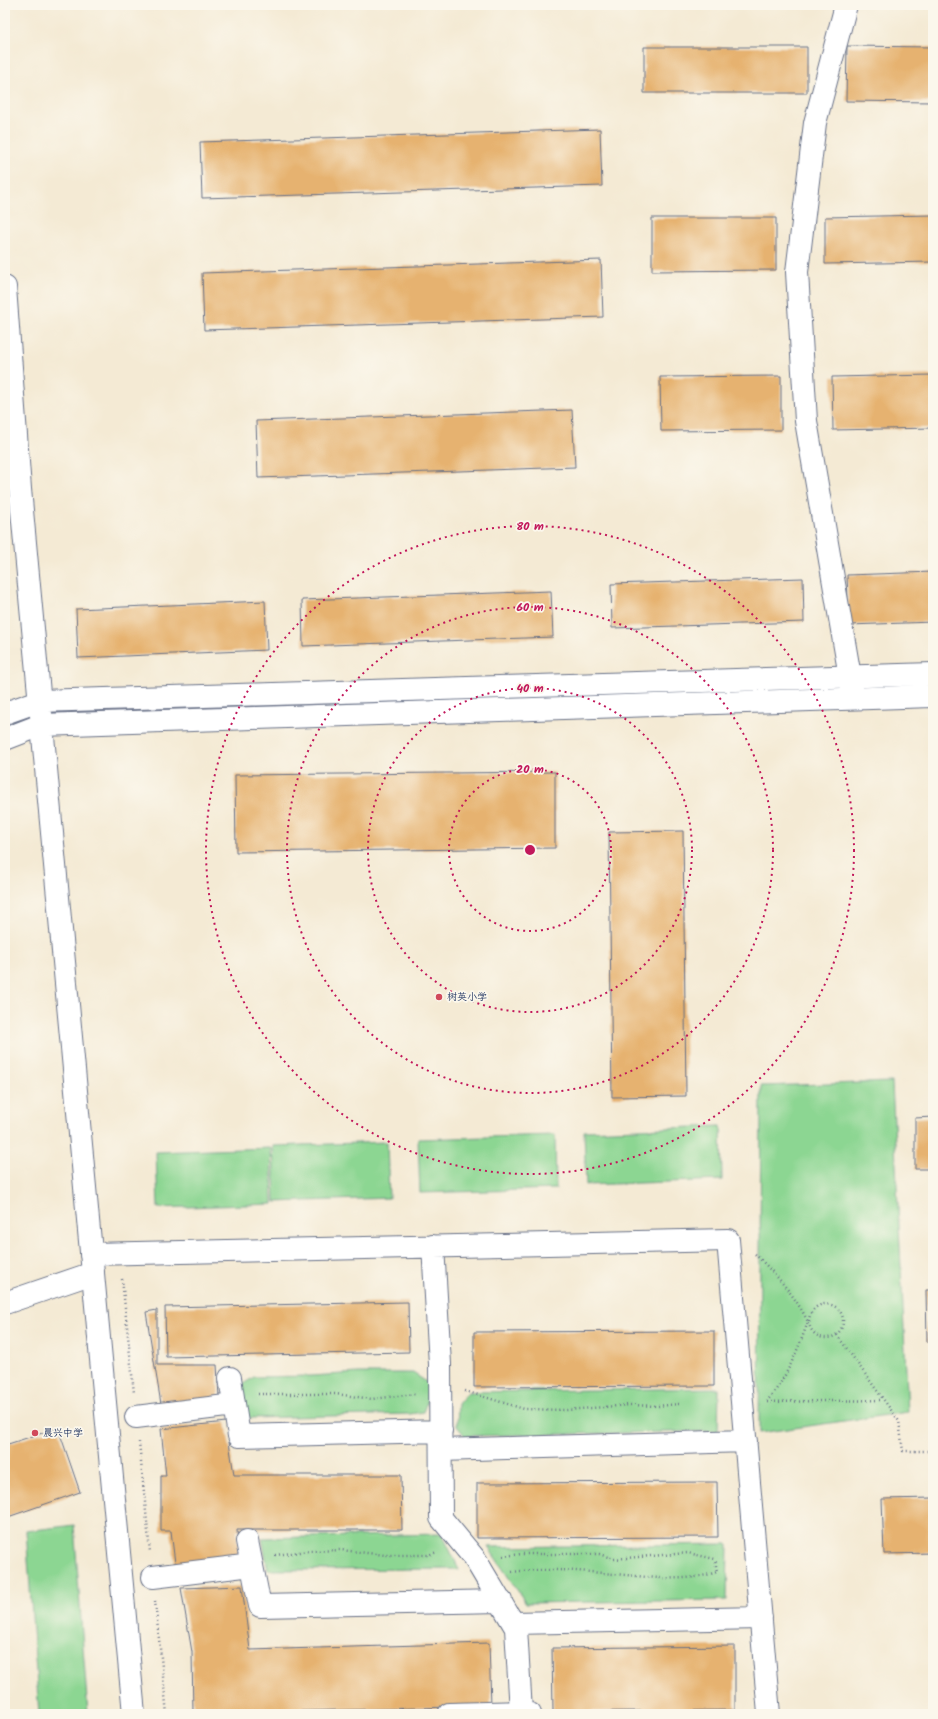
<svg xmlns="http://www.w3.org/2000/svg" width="938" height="1719" font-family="Kalam,'LXGW WenKai TC',sans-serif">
<rect width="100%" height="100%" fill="#fbf7ec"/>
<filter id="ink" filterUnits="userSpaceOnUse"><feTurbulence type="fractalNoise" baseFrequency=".025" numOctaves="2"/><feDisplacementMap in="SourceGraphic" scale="8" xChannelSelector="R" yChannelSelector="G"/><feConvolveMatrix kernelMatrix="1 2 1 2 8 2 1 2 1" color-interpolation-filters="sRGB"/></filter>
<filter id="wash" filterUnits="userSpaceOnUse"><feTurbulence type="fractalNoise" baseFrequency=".012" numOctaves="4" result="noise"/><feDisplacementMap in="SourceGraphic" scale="16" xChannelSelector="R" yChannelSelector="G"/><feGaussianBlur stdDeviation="0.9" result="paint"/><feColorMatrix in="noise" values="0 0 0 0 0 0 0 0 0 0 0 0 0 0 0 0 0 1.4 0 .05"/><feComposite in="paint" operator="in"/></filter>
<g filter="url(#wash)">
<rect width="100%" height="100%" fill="#f4ead4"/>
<!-- green -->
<path fill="#8cd692" stroke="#548278" d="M892 1082 908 1412 759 1433 761 1086Z
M721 1126 722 1180 586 1185 584 1131Z
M555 1135 556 1189 420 1193 418 1139Z
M387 1142 389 1198 275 1202 273 1146Z
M271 1148 273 1204 158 1208 156 1152Z
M359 1373H413L428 1383 427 1402 423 1412 410 1414 250 1418 240 1410V1386L254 1377 311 1376Z
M719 1388 718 1431 465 1436 457 1426 458 1404 468 1392Z
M74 1525 88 1714H39L26 1531Z
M442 1534 459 1569 268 1570 262 1538Z
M728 1544 727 1600 526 1603 488 1547Z"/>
<g id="blocks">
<!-- building -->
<path fill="#e6b270" d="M847 46 933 47V102L846 101Z
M644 47H807V93H644Z
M600 129 602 186 202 198 200 142Z
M933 215V262L825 264V217Z
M652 218H776V270L652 271Z
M601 260 603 317 204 330 202 273Z
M933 375V428L833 430 832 377Z
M781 376V430L661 431 660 377Z
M572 410 575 467 258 478 256 421Z
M933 572V622L849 625 847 575Z
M803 578 804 622 612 628 611 584Z
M551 591 553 637 303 646 302 600Z
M265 601 267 650 78 658 76 609Z
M555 772V848L236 852 235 775Z
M683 831 686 1096 612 1097 609 832Z
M933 1117V1169H915V1118Z
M926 1290H933V1342H927Z
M408 1302 409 1352 166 1357 165 1307Z
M157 1310V1365H217L219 1397 161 1404 146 1312Z
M714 1331V1386L474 1387V1332Z
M226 1422 234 1475H401L402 1530H237L239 1559 175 1563 171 1531H161V1476H166L161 1429Z
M58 1428 80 1492 5 1518V1445Z
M717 1482 718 1537 477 1538V1483Z
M933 1498V1553L884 1554 882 1499Z
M242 1586 250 1650 489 1643 491 1706 193 1714 192 1652 181 1588Z
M735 1646V1710L553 1712 552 1648Z"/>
</g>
</g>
<g filter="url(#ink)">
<use href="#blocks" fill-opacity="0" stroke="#677087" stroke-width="1"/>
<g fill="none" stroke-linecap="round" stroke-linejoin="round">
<defs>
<path id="minor" d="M846 5 815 123 797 272 806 421 853 694
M433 1246 440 1364 441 1518 475 1559 516 1628 521 1712 530 1714
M91 1254 728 1240 769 1714
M5 1303 93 1273
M230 1378 239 1436 441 1431
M136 1417 234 1405
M441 1450 746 1441
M247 1541 260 1606 501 1601
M153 1577 252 1565
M513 1623 761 1618
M449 1714 521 1712"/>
<path id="tertiary" d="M5 287 20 489 134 1714
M5 713 39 701 933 674
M5 739 41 725 933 696"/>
</defs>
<!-- minor casing -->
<use href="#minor" stroke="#677087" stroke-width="24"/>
<!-- tertiary casing -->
<use href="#tertiary" stroke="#677087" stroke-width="24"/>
<!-- path -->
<path stroke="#677087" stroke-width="2.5" stroke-dasharray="1 3" stroke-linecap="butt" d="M755 1254C776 1275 795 1295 808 1322 798 1349 786 1380 767 1401
M122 1279 134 1393
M809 1321a17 17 0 1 1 34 0a17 17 0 1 1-34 0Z
M837 1335 899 1421 903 1451H933
M465 1391 524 1409 567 1410 630 1405 658 1406 679 1404
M258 1394H336L372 1399 415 1394
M767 1402 883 1400
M139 1442 150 1552
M275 1555 308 1551 341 1550 385 1555H428L437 1552
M503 1556 522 1554H599L614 1559 688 1553 715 1559 717 1572C687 1582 657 1578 626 1575 587 1572 550 1567 512 1572
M155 1601 167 1714"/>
<!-- minor -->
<use href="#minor" stroke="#fff" stroke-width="22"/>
<!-- tertiary -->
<use href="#tertiary" stroke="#fff" stroke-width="22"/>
</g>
</g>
<!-- distance rings -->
<g fill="none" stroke="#c2185b" stroke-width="2" stroke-dasharray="2 4">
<circle cx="530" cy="850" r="81"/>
<circle cx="530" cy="850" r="162"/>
<circle cx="530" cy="850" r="243"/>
<circle cx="530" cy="850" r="324"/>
</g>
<!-- markers -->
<g fill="#d1495b" stroke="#fbf7ec" stroke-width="1.5">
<circle cx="439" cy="997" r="4"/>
<circle cx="35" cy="1433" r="4"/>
</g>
<g text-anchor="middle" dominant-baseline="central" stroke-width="3.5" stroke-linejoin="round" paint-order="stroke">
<!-- poi labels -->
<g font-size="10" fill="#1b2f5e" stroke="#fbf7ec" text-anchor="start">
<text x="447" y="997">树英小学</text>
<text x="43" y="1433">晨兴中学</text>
</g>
</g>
<circle cx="530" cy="850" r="6" fill="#c2185b" stroke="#fbf7ec" stroke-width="2"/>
<g font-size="12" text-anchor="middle" font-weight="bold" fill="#c2185b" stroke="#fbf7ec" stroke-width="3.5" stroke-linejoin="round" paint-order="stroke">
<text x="530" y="530">80 m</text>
<text x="530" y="611">60 m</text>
<text x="530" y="692">40 m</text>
<text x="530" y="773">20 m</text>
</g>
<!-- margin -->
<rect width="938" height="1719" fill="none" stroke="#fbf7ec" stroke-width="20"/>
</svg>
